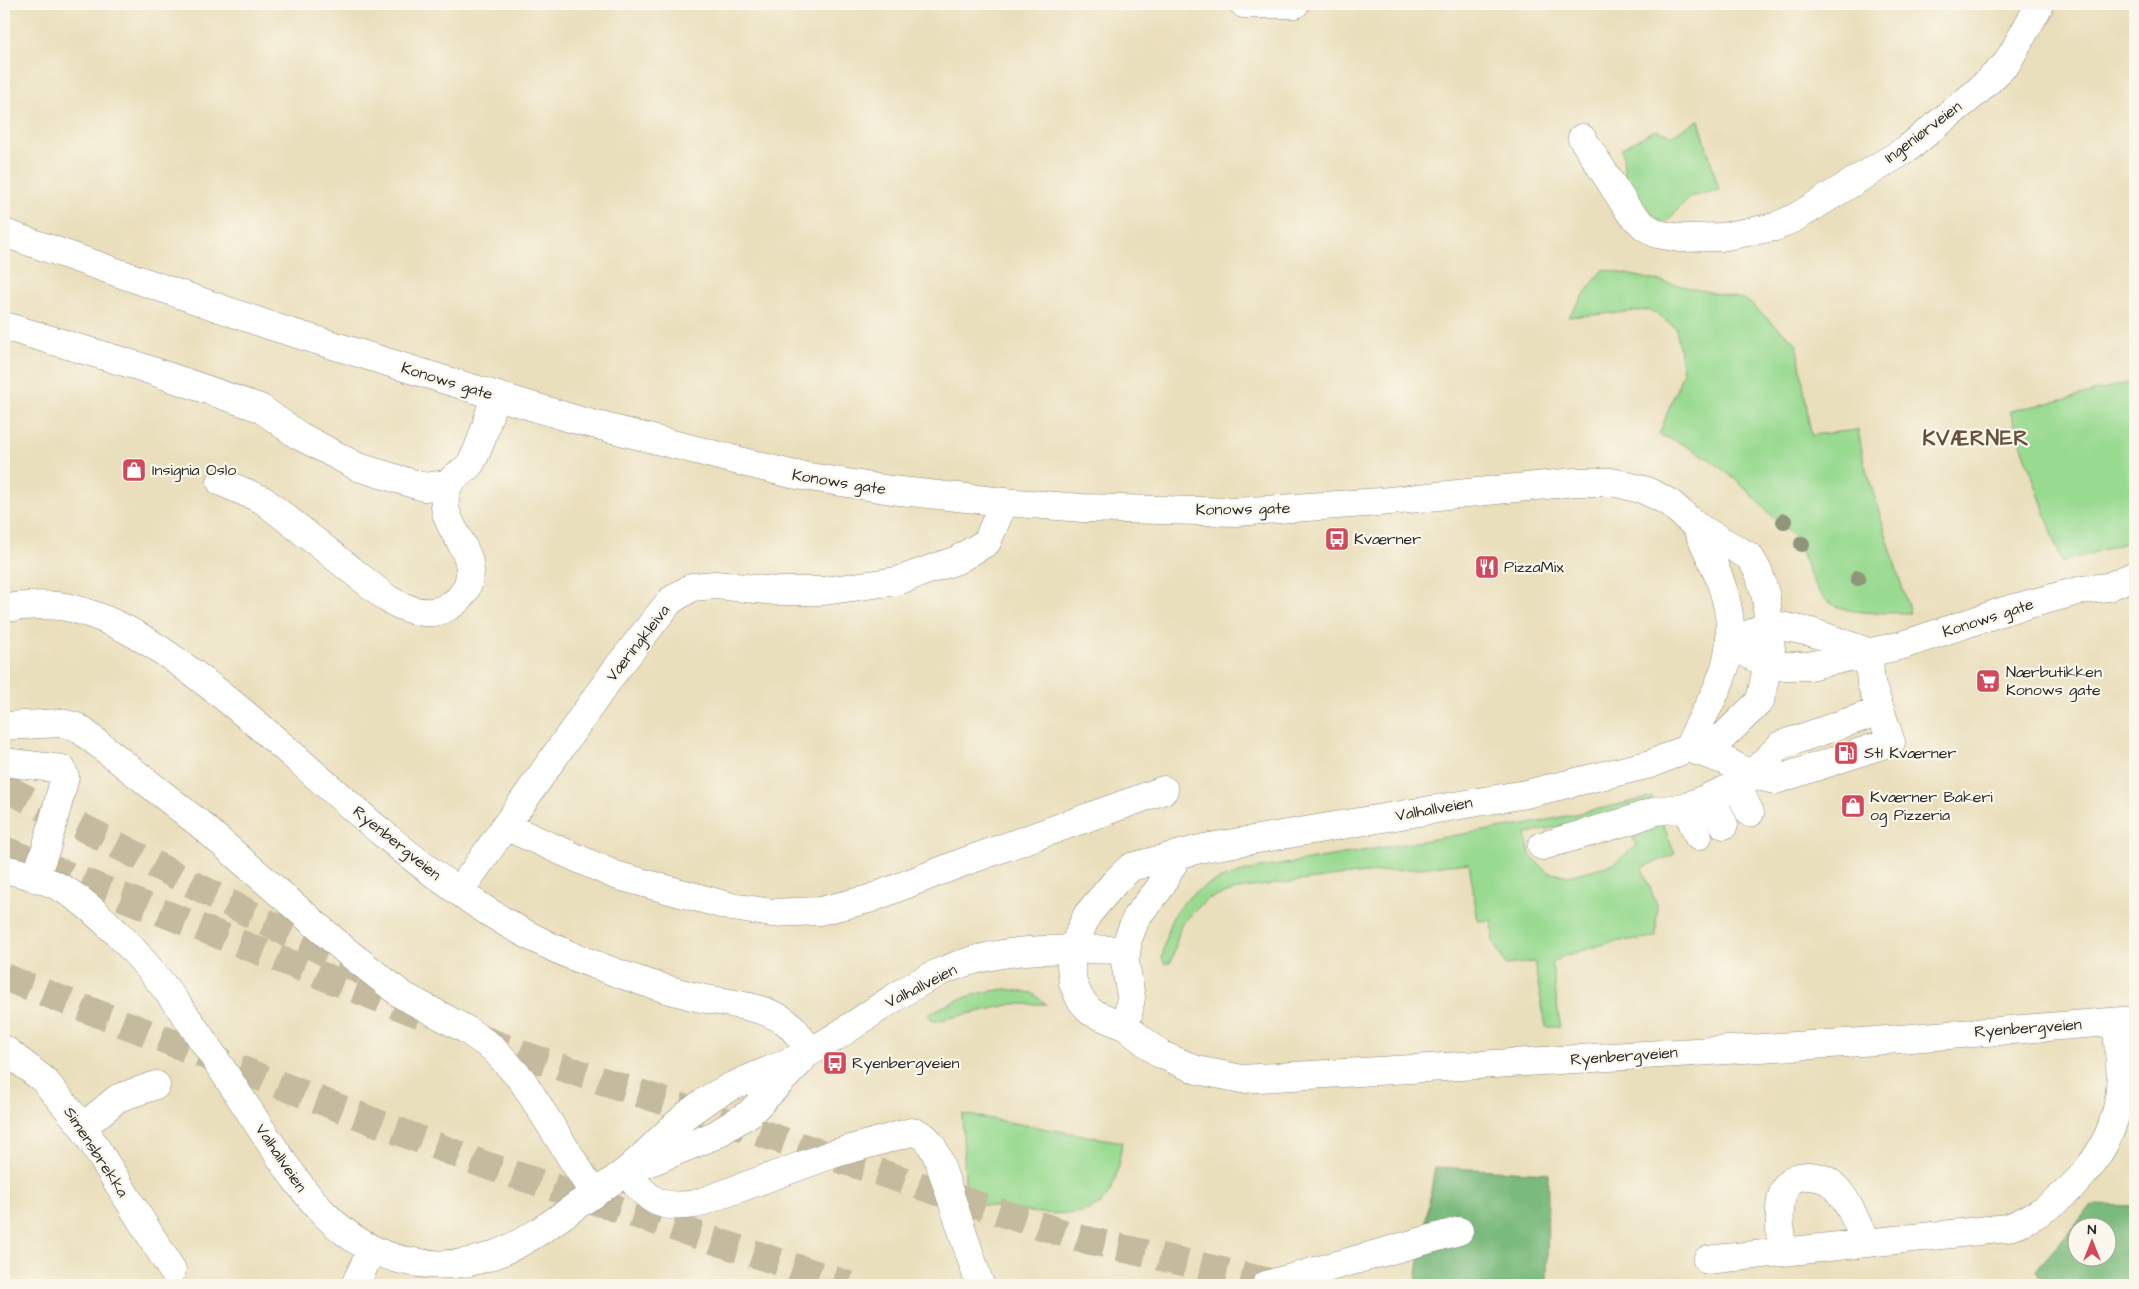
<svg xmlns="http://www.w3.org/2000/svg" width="2139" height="1289" font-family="'Architects Daughter',sans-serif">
<rect width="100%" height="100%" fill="#fbf7ec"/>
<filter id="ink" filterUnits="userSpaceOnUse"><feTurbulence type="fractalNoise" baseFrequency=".02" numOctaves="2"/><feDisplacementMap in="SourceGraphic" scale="10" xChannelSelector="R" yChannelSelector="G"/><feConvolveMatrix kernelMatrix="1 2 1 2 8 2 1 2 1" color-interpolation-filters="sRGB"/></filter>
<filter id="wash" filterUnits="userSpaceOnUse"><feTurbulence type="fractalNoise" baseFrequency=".0096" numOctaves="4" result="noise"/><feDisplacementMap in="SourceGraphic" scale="20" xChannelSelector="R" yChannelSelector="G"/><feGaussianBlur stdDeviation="1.12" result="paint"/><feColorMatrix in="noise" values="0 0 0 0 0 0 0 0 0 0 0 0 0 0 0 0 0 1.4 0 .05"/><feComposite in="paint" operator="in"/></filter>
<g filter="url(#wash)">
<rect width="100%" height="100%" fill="#eadfbc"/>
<!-- green -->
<path fill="#99da91" stroke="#62825e" d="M1699 120 1719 190 1689 197 1664 225 1626 187 1622 148 1655 130 1672 135Z
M1603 269 1746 300 1797 344 1811 435 1858 430 1864 462 1910 613C1888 612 1862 615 1841 608 1814 599 1811 574 1801 551 1799 547 1798 541 1795 537 1790 531 1781 525 1775 519 1741 483 1708 450 1659 435L1683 372 1676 328 1650 310 1568 317Z
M2135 381V540L2062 562 2010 411 2072 398Z
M1652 797 1653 800 1625 811 1526 834 1530 855 1547 872 1568 876 1614 864 1636 846 1632 833 1660 817 1675 854 1642 868 1657 905 1656 937 1611 942 1563 956 1552 963 1560 1027H1546L1534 962 1506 965 1493 942 1492 920 1478 921 1469 863 1338 876 1244 888 1207 899 1181 925 1171 962 1165 964 1162 958C1165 946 1166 929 1173 917 1189 888 1219 879 1249 870L1469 833 1525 825Z
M1006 989 1032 993 1046 1004H1013L936 1021H932L929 1014C953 1000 978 992 1006 989Z
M962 1114 1122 1142C1119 1160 1117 1189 1101 1203 1077 1225 997 1207 966 1202Z"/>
<!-- forest -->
<path fill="#7aba7b" stroke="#527253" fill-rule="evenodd" d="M1435 1167 1548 1173 1547 1285H1415Z
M2092 1205 2135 1206V1285H2043L2036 1270ZM2076 1226H2106V1256H2076Z"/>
</g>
<g filter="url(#ink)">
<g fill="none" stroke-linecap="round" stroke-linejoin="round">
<!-- highway-tunnel -->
<path stroke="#c4bb9f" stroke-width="28" stroke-dasharray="28 14" stroke-linecap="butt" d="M4 787 363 972
M4 850 421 1015
M4 977 485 1165 849 1285
M480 1038 524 1055 1078 1238 1283 1285"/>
<defs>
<path id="minor" d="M1244 4H1295
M1582 138 1629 211 1644 226 1657 234 1680 238 1721 237 1775 227 1798 216 1907 149 1978 91 2007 63 2040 4
M4 326 138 366 260 408 298 435 358 467 424 487 448 484
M221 482 263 500 388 599C405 609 427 618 446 608 456 603 464 595 468 584 478 552 448 534 445 506 444 501 446 492 448 487 450 477 465 472 471 463 483 441 488 419 494 395
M4 608C25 606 49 603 70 608 125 621 170 655 214 689 297 754 371 831 459 892 501 922 551 950 601 967 630 978 661 988 692 996 721 1003 757 1004 783 1020 795 1027 802 1041 810 1052
M1731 643 1768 666H1809L1903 645 2007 610 2082 590 2108 587 2135 575
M1731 643 1770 624 1811 632 1868 652
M4 726 62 723 77 727 200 824 346 951 402 995 467 1030 494 1049 522 1080 594 1194
M1688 748 1726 761 1751 775 1776 780 1891 742 1871 683 1868 652
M4 762 62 769 65 777 46 848 35 878
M1737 785 1750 813
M1711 796 1724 825
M1686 807 1698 836
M505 826 615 875 732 907 772 913 820 911 869 899 961 863 1164 790
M1542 846 1628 821 1656 811 1686 807 1737 785 1751 775 1781 745 1880 711
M4 869C23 873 45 879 63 889 83 900 100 917 117 933 176 992 219 1066 265 1135 302 1190 338 1247 407 1261 476 1275 519 1247 573 1208 590 1196 608 1185 625 1172 650 1152 671 1126 697 1107 732 1081 772 1072 810 1052 853 1029 890 996 934 975 992 946 1063 948 1126 950
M459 892 614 672 670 601 692 587 715 585 776 591H824L897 581 957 560 987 542 1004 502
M4 1049 44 1080 83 1127 172 1270
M83 1127 118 1098 156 1085
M643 1165 715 1135 750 1113 801 1061
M625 1172C650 1200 657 1210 696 1204L833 1154 911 1132C928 1133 933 1147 939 1161L980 1285
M1782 1251C1780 1228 1771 1176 1807 1176 1818 1176 1828 1179 1835 1187 1849 1201 1857 1224 1865 1241
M1707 1260 2007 1228C2063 1207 2110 1158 2119 1098 2123 1073 2118 1047 2116 1022
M355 1285 372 1249
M1266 1285 1459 1231"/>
<path id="major" d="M4 233 274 327 455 383 577 420 791 474 891 490 1004 502 1083 508 1236 512 1380 502 1575 482H1612L1644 490 1659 497 1671 504 1696 526 1750 557 1759 573 1766 597 1771 649 1760 701 1723 737 1688 748 1651 764 1526 794 1204 848 1131 867 1115 882 1087 915 1073 948 1071 965 1073 983 1080 999 1091 1012 1126 1027 1160 1054 1197 1070 1242 1079 1862 1042 2135 1020
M1688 748C1698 724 1712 702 1721 679 1744 621 1720 578 1696 526
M1126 1027 1131 997 1125 962 1128 939 1137 916 1159 889 1177 857"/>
</defs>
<!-- minor casing -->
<use href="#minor" stroke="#8a8574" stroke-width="29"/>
<!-- major casing -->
<use href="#major" stroke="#8a8574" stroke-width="29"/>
<!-- minor -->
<use href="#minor" stroke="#fff" stroke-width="28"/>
<!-- major -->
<use href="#major" stroke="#fff" stroke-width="28"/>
</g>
<!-- trees -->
<g fill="#90947a">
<circle cx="1784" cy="521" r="8"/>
<circle cx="1802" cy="544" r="8"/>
<circle cx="1858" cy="578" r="8"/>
</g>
</g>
<!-- icons -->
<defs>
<symbol id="shop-square" viewBox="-11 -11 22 22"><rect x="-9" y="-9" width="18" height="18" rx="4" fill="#d1495b" stroke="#fbf7ec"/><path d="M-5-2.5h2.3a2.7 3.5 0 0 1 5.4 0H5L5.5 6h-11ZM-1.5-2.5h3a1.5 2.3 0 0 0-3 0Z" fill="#fff"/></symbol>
<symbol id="bus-square" viewBox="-11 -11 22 22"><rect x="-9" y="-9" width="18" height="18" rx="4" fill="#d1495b" stroke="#fbf7ec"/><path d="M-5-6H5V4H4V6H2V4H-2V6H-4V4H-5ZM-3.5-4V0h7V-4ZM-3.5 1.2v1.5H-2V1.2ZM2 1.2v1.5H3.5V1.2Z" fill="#fff"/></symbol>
<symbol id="restaurant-square" viewBox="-11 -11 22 22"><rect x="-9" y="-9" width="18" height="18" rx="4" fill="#d1495b" stroke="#fbf7ec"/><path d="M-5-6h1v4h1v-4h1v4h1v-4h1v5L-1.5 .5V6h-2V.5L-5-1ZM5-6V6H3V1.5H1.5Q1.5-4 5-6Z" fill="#fff"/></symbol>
<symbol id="supermarket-square" viewBox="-11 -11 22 22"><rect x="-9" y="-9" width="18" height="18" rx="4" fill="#d1495b" stroke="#fbf7ec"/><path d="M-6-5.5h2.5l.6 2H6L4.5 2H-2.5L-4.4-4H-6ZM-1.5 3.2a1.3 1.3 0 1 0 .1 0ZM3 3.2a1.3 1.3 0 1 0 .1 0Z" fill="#fff"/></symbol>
<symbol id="fuel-square" viewBox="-11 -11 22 22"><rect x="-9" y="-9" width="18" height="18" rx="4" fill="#d1495b" stroke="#fbf7ec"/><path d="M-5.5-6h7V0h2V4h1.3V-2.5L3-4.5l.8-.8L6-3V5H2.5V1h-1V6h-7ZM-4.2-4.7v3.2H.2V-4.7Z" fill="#fff"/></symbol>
</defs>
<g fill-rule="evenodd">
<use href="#shop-square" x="120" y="456" width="28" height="28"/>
<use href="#bus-square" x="1323" y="525" width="28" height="28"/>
<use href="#restaurant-square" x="1473" y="553" width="28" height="28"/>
<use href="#supermarket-square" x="1974" y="667" width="28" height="28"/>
<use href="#fuel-square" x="1832" y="739" width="28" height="28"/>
<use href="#shop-square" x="1839" y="792" width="28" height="28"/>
<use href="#bus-square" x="821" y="1049" width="28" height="28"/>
</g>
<g text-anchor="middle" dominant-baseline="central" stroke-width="4.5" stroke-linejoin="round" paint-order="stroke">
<!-- street labels -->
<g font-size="16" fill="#2b2b2b" stroke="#fbf7ec">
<text transform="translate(1923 132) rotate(-37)">Ingeniørveien</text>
<text transform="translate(447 381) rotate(17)">Konows gate</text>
<text transform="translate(839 482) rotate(9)">Konows gate</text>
<text transform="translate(1243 509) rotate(-1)">Konows gate</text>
<text transform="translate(1988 618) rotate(-18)">Konows gate</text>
<text transform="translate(638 643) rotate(-52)">Væringkleiva</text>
<text transform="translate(1434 809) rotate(-10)">Valhallveien</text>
<text transform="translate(397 843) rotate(39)">Ryenbergveien</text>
<text transform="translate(921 986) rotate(-27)">Valhallveien</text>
<text transform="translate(2028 1028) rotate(-4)">Ryenbergveien</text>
<text transform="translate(1624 1056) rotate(-4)">Ryenbergveien</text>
<text transform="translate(96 1152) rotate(57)">Simensbrekka</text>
<text transform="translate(281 1158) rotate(56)">Valhallveien</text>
</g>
<!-- poi labels -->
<g font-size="16" fill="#2b2b2b" stroke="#fbf7ec" text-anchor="start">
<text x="152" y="470">Insignia Oslo</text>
<text x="1354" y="539">Kværner</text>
<text x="1504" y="567">PizzaMix</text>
<text x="2006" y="672">Nærbutikken<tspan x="2006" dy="18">Konows gate</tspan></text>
<text x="1864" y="753">St1 Kværner</text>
<text x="1870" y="797">Kværner Bakeri<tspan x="1870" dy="18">og Pizzeria</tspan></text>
<text x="852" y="1063">Ryenbergveien</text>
</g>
<!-- district labels -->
<g font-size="21" font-weight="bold" letter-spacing="1" fill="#67513c" stroke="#fbf7ec">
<text x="1976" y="438">KVÆRNER</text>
</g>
</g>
<!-- margin -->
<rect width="2139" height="1289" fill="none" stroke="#fbf7ec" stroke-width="20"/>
<!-- north arrow -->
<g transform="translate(2092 1242)"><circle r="24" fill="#fbf7ec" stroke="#a8a59f"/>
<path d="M0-4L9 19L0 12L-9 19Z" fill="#d1495b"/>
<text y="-8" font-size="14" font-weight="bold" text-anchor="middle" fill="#2b2b2b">N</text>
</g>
</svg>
